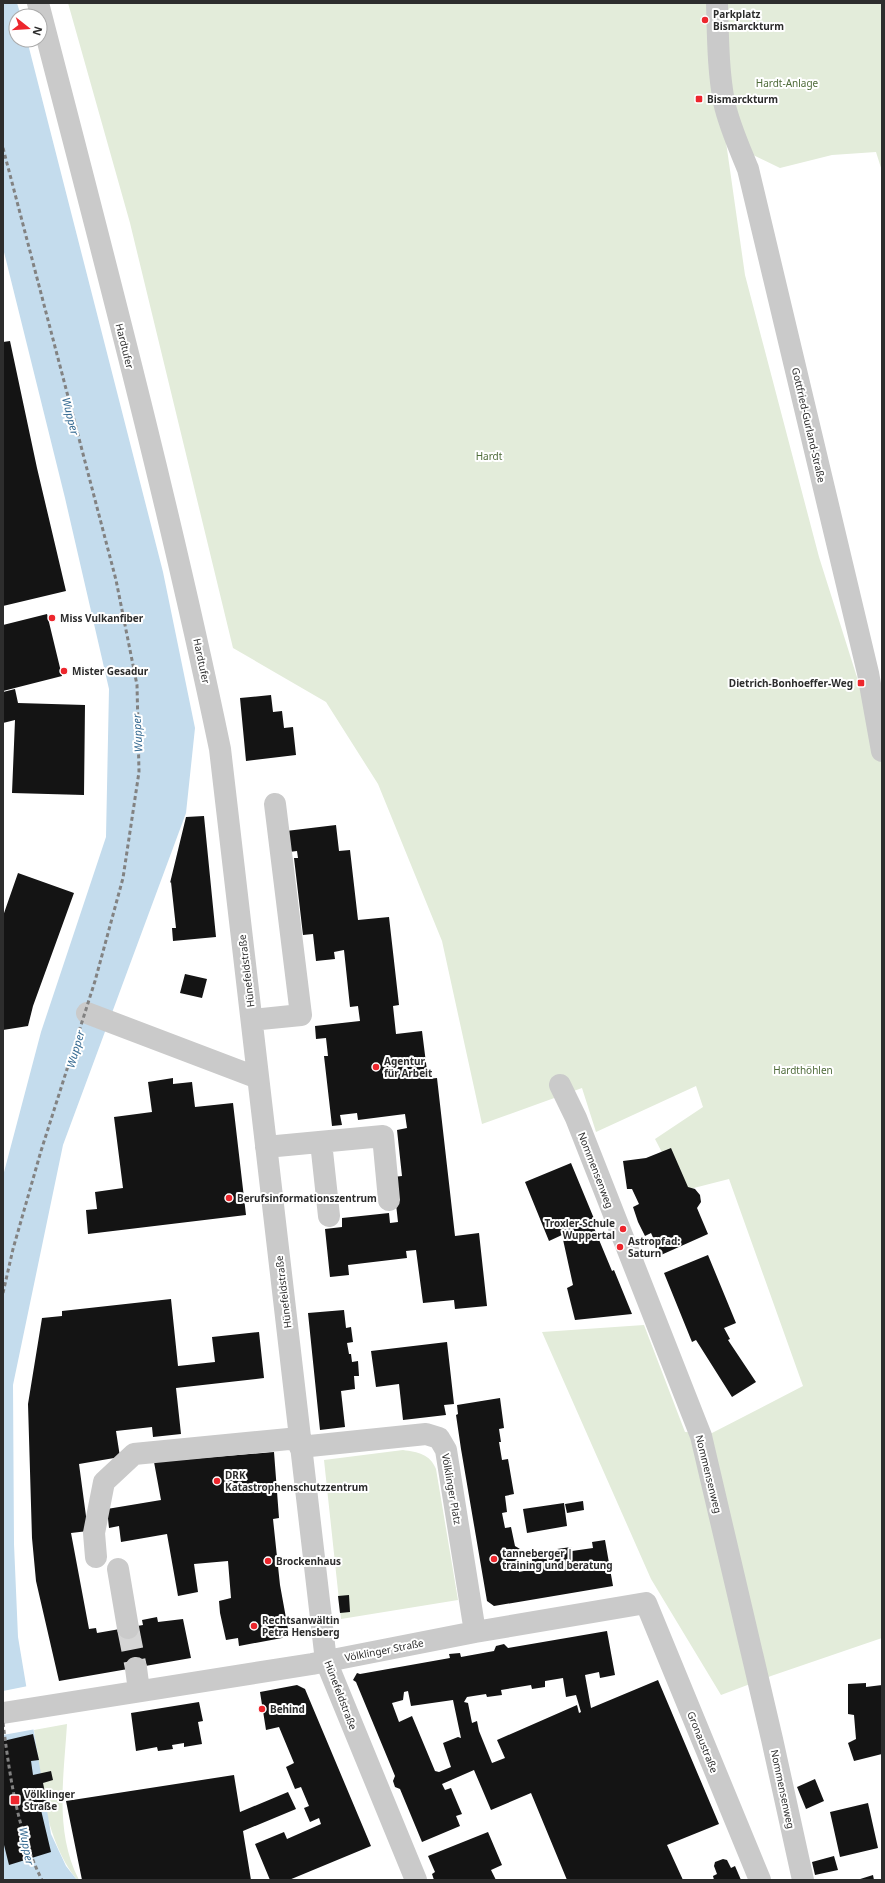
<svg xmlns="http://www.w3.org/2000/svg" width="885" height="1883" font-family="'Noto Sans',sans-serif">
<rect width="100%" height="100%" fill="#fff"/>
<!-- green -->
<path fill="#e3ecda" d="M68 3H882V171L876 152 832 155 780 168 726 142 745 275 819 557 861 690 882 707V1638L771 1676 721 1695 651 1579 542 1332 644 1325 685 1432 712 1433 803 1386 729 1179 682 1191 655 1139 703 1107 696 1086 596 1132 582 1088 482 1124 442 941 378 784 326 702 233 648 130 223Z
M403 1450C418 1452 430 1454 436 1469L458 1600 341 1619 324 1460Z
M67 1724C64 1776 54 1832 79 1880H77C44 1838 41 1782 34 1730Z"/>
<!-- water -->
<path fill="#c4dced" d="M3 3H17L21 16H16V40H27L163 572 195 728 186 813 63 1145 13 1385 14 1544 18 1637 51 1834 66 1866 77 1880H3V1176L41 1032 106 837 109 689 65 498 3 248Z"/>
<!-- pier -->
<path fill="#fff" d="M28 1686 36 1729 3 1735V1691Z"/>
<!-- building -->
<path fill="#141414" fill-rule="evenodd" d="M10 341 37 468 66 591 3 606V342Z
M47 614 62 676 3 691V625Z
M15 689 18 703 85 705 84 795 12 793 15 720 3 723V692Z
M271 695 273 712 282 711 284 728 293 727 296 755 246 761 240 698Z
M204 816 216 937 173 941 172 928H176L171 882 170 883 186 817Z
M336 825 339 851 350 850 358 920 389 917 399 1005 393 1006 396 1034 422 1031 428 1079 437 1078 455 1236 479 1233 487 1306 455 1309 454 1300 423 1303 416 1250 406 1251 407 1258 348 1265 349 1275 330 1277 325 1229 342 1227V1218L389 1213 390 1223 398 1222 393 1177 402 1176 397 1130 407 1128 405 1114 358 1120 357 1113 340 1115 342 1125 332 1126 324 1056H328L326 1038 316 1039 315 1026 360 1021 358 1006 350 1007 344 950 334 952 335 959 316 961 313 934 303 935 294 858H298L297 851 289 852 286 831Z
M18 873 74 893 33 1006 28 1026 3 1030V916Z
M185 974 207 979 202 998 180 993Z
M173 1078V1084L192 1082 195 1107 233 1103 246 1215 88 1234 86 1210 97 1209 95 1192 123 1188 114 1117 152 1112 148 1082Z
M671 1148 688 1187 695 1189 700 1195 701 1202 697 1208 708 1234 661 1255 651 1233 645 1236 638 1222 633 1207 639 1204 632 1189H627L623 1161 646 1158Z
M571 1163 595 1221 592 1223 612 1271 614 1270 632 1314 575 1320 567 1288 573 1285 562 1235 549 1241 525 1182Z
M708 1255 736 1323 724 1328 730 1339 728 1340 756 1382 732 1397 696 1340 692 1342 664 1273Z
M171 1299 178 1366 215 1362 212 1337 259 1332 264 1378 176 1388 181 1434 153 1437 152 1427 116 1431 120 1457 79 1464 88 1531 71 1533 89 1629 96 1628 97 1633 143 1625 142 1620 157 1617 158 1622 183 1619 191 1658 59 1681 36 1581 32 1538 28 1404 42 1318 62 1316V1311Z
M344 1310 346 1328 351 1327 353 1342 347 1343 349 1354H351L352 1362 358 1361 359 1376H354L355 1389 341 1391 345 1427 320 1430 308 1313Z
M447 1342 454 1404 444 1405 446 1415 403 1420 399 1384 376 1387 371 1351Z
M500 1398 504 1428 499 1429 501 1442H499L502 1460 508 1459 514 1494 505 1496 507 1512 502 1513 505 1528 511 1527 515 1546 520 1549 521 1555 517 1560 519 1572 533 1569 532 1559 558 1555 557 1549 571 1547 572 1551 593 1548 592 1542 605 1540 613 1586 494 1606 487 1601 461 1449 456 1415 458 1414 457 1405Z
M274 1452 279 1518 273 1519 280 1585 288 1629 282 1638 239 1646 238 1638 226 1640 220 1613 219 1601 231 1598 228 1561 194 1564 198 1592 178 1596 167 1534 121 1542 119 1526 109 1528 107 1509 161 1500 154 1462Z
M583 1501 584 1510 567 1513 565 1504Z
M564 1503 567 1526 527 1533 523 1509Z
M349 1595 350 1612 340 1613 338 1596Z
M607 1631 615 1675 600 1678 599 1672 585 1675 591 1708 658 1680 719 1824 667 1845 683 1880H567L531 1793 491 1810 474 1770 442 1784 445 1790 451 1788 462 1814 456 1816 460 1826 422 1842 400 1789 395 1787 393 1781 395 1776 356 1682 353 1680 357 1673 360 1674 450 1658 449 1654 460 1653 461 1657 494 1651 496 1646 504 1644 508 1648ZM563 1678 566 1697 576 1695 581 1712 579 1713 577 1705 497 1740 505 1758 492 1763 479 1731 477 1721 472 1723 468 1703 464 1702 467 1697 486 1694 487 1697 502 1695 501 1690 531 1685 532 1689 545 1687V1681ZM408 1691 411 1706 453 1700 461 1738 458 1737 443 1743 451 1767 439 1772 435 1771 412 1716 399 1722 392 1703 403 1700 404 1692Z
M866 1683V1687L882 1685V1754L854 1761 848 1743 856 1739 854 1715 848 1714V1684Z
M297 1685 305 1689 371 1846 289 1880H270L255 1844 284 1832 287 1839 321 1824 319 1818 310 1822 304 1808 309 1806 301 1787 295 1789 286 1767 294 1763 279 1727 266 1730 260 1692Z
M199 1702 203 1721 198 1722 202 1744 184 1747V1743L172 1745 173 1749 158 1751 157 1747 136 1751 131 1713Z
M33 1734 39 1760 31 1761 33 1775 51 1771 53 1780 43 1783 48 1808 41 1810 51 1852 9 1865 3 1841V1741Z
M234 1775 240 1812 288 1792 296 1809 243 1831 251 1880H82L66 1801Z
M815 1779 824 1801 806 1809 797 1787Z
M868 1803 878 1848 840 1857 830 1812Z
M488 1832 502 1865 491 1870 496 1880H434L432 1874 435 1872 428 1856Z
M834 1856 838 1870 815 1875 812 1862Z
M723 1859 727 1860 731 1868 735 1866 741 1880H714L713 1876 717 1874 714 1866 715 1862Z
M873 1875 874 1880H857Z"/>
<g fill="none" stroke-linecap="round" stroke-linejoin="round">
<!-- minor-tunnel -->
<path stroke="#d5d5d5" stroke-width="22" stroke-dasharray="22 11" stroke-linecap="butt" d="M128 1628 136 1668"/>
<!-- minor -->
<path stroke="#cacaca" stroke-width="22" d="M38 3C102 251 168 499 220 749L326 1661 416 1880
M717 3C718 36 718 70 724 102 729 125 739 147 748 169L868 673 882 751
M87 1013 258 1078
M252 1020 301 1015 275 804
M560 1085 576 1118 701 1436 772 1739 803 1880
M321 1142 329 1216
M266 1147 383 1136 389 1200
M300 1447 426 1434 439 1438 446 1450 475 1632
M96 1557 94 1533 104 1482 134 1454 299 1438
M118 1569 128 1628
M136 1668 139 1691
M3 1713 312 1664 475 1632 646 1603 760 1880"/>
<!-- rail -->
<path stroke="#828282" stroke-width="3" stroke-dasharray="4 3" stroke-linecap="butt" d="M3 148 116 580 137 685 139 772 123 878 95 981 41 1151 13 1249 3 1293
M3 1723C10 1777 17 1831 42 1880"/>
</g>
<!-- markers -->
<g fill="#ed262d" stroke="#fff" stroke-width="1.5">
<circle cx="705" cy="20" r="4"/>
<rect x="695" y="95" width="8" height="8" rx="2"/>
<circle cx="52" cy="618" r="4"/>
<circle cx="64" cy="671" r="4"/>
<rect x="857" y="679" width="8" height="8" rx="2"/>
<circle cx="376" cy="1067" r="4"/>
<circle cx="229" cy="1198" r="4"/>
<circle cx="623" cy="1229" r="4"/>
<circle cx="620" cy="1247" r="4"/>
<circle cx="217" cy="1481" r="4"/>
<circle cx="494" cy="1559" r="4"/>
<circle cx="268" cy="1561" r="4"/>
<circle cx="254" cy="1626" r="4"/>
<circle cx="262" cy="1709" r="4"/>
<rect x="10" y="1795" width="10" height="10" rx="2"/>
</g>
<g text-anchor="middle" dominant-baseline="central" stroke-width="4" stroke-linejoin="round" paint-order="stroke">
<!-- poi labels -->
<g font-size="10" font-weight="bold" fill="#2d2d2d" stroke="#fff" text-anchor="start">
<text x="713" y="14">Parkplatz<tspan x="713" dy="12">Bismarckturm</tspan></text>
<text x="707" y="99">Bismarckturm</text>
<text x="60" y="618">Miss Vulkanfiber</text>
<text x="72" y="671">Mister Gesadur</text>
<text x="853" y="683" text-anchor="end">Dietrich-Bonhoeffer-Weg</text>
<text x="384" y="1061">Agentur<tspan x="384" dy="12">für Arbeit</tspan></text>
<text x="237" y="1198">Berufsinformationszentrum</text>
<text x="615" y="1223" text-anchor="end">Troxler-Schule<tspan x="615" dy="12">Wuppertal</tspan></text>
<text x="628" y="1241">Astropfad:<tspan x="628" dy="12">Saturn</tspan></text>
<text x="225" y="1475">DRK<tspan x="225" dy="12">Katastrophenschutzzentrum</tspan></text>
<text x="502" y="1553">tanneberger |<tspan x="502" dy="12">training und beratung</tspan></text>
<text x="276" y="1561">Brockenhaus</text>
<text x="262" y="1620">Rechtsanwältin<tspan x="262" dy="12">Petra Hensberg</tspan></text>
<text x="270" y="1709">Behind</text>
<text x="24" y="1794">Völklinger<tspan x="24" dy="12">Straße</tspan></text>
</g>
<!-- park labels -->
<g font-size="10" fill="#4e6b39" stroke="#fff">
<text x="787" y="83">Hardt-Anlage</text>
<text x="489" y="456">Hardt</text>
<text x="803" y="1070">Hardthöhlen</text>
</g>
<!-- street labels -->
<g font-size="10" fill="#2d2d2d" stroke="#fff">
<text transform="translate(125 346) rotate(76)">Hardtufer</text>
<text transform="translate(809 425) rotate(77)">Gottfried-Gurland-Straße</text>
<text transform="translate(202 661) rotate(78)">Hardtufer</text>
<text transform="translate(246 971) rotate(-97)">Hünefeldstraße</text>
<text transform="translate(596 1170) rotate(69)">Nommensenweg</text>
<text transform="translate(283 1292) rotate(-97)">Hünefeldstraße</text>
<text transform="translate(709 1474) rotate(76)">Nommensenweg</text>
<text transform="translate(452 1489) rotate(80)">Völklinger Platz</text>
<text transform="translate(384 1650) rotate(-11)">Völklinger Straße</text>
<text transform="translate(341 1695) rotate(69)">Hünefeldstraße</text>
<text transform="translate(703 1742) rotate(68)">Gronaustraße</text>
<text transform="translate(783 1789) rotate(78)">Nommensenweg</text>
</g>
<!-- water labels -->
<g font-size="11" font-style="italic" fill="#386c93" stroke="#fff">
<text transform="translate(71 416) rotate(76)">Wupper</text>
<text transform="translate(137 733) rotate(-93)">Wupper</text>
<text transform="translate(75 1049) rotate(-74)">Wupper</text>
<text transform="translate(27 1846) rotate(79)">Wupper</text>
</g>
</g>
<!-- border -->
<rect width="885" height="1883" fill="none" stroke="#2d2d2d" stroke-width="8"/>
<!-- north arrow -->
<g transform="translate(28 28) rotate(107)"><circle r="19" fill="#ffffff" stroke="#ababab"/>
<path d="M0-3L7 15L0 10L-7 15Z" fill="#ed262d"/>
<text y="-6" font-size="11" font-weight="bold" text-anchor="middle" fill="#2d2d2d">N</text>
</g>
</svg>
